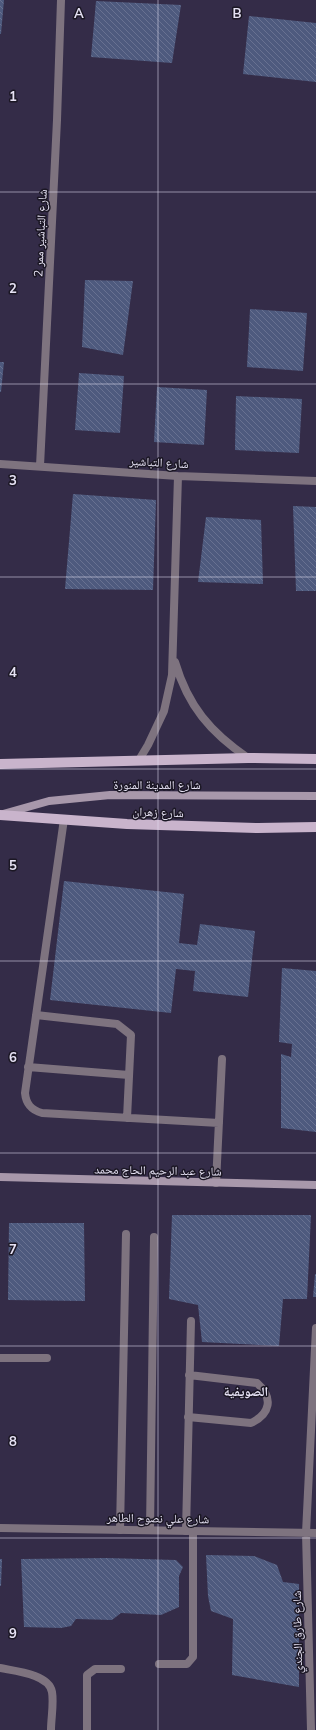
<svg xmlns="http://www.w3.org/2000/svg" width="316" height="1730" font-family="Mulish,'Noto Naskh Arabic',sans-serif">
<defs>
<pattern id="building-back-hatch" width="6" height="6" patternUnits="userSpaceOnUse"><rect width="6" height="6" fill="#4e5a7e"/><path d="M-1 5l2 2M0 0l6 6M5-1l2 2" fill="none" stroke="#687191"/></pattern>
</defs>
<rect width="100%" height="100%" fill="#342c48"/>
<!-- building -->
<path fill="url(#building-back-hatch)" d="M0 0H4L1 34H0Z
M96 1 181 5 172 63 91 57Z
M249 16 316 23V82L243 74Z
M85 280 133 281 123 355 82 347Z
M250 309 307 313 303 371 247 367Z
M0 362H4L1 392H0Z
M79 373 124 376 120 433 75 430Z
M157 387 207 390 204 445 154 442Z
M236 396 302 399 299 453 235 450Z
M73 494 156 500 153 590 65 589Z
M293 506 316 507V591H296Z
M206 517 261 520 263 584 198 582Z
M64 881 184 894 179 943 197 945 200 924 255 931 248 997 193 991 195 971 176 969 171 1013 50 1000Z
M282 968 316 971V1132L281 1128V1054L291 1057 292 1044 279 1042Z
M172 1215H311L307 1299H283L279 1346 202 1342 198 1305 169 1299Z
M9 1223H84L85 1301 8 1300Z
M315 1274H316V1297H313Z
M206 1555 254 1556 277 1565 283 1582 299 1584V1687L232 1675 233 1619 211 1611 208 1596Z
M107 1558 176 1560 183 1567 179 1576V1607L161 1615 121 1613 112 1620 76 1619 71 1626 61 1628 24 1627 21 1559Z
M0 1559H2L1 1586H0Z"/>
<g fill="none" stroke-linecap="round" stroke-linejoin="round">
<!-- lane -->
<path stroke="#7e737f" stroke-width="8" d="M64 819 25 1093C26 1104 31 1110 42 1113L219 1123
M36 1015 117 1024 131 1035 127 1118
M28 1067 129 1075
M216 1183 222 1059
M0 1358H47
M188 1417 251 1423C270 1414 274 1398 257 1383L189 1375
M120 1530 126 1234
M150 1530 154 1237
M186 1531 191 1321
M306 1533 316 1328
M159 1664H187L193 1657V1531
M0 1668C14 1671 49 1674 52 1692 54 1704 51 1718 51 1730
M87 1730V1675L95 1669H121"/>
<!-- street -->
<path stroke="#7e737f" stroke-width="8" d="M0 464 178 476 316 481
M40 466 57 120 61 0
M175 662C188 706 210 732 248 758
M139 760 148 745 164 711 172 675 178 476
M0 1528 316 1533
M306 1533 311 1730"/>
<!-- secondary -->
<path stroke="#a898ab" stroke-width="8" d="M3 814 49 801 110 795 316 796
M0 1177 316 1185"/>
<!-- primary -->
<path stroke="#c9b4cc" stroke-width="10" d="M0 764 248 758 316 759
M0 815 127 824 258 828 316 827"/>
</g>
<!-- grid -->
<path fill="none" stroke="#e6e2f4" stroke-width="1" stroke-opacity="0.55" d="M158 0V1730M0 192H316M0 384H316M0 577H316M0 769H316M0 961H316M0 1153H316M0 1346H316M0 1538H316"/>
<g text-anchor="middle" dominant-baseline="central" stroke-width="3" stroke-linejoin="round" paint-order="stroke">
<!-- street labels -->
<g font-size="12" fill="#e6e2f4" stroke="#1b1724">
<text transform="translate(40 233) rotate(-87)">شارع التباشير ممر 2</text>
<text transform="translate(159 462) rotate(3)">شارع التباشير</text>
<text x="157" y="784">شارع المدينة المنورة</text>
<text transform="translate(158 812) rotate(2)">شارع زهران</text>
<text transform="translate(158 1170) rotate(1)">شارع عبد الرحيم الحاج محمد</text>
<text transform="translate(158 1518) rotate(1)">شارع علي نصوح الطاهر</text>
<text transform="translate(297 1632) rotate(-91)">شارع طارق الجندي</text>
</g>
<!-- neighbourhood labels -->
<g font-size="13" font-weight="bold" fill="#e6e2f4" stroke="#1b1724">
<text x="246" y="1391">الصويفية</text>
</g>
</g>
<g font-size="13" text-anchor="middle" font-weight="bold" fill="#e6e2f4" stroke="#1b1724" stroke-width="3" stroke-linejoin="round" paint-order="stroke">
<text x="79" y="18">A</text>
<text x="237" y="18">B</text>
<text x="13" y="101">1</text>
<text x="13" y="293">2</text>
<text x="13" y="485">3</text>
<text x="13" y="677">4</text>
<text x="13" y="870">5</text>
<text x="13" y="1062">6</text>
<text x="13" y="1254">7</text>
<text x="13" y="1446">8</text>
<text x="13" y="1638">9</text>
</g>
</svg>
